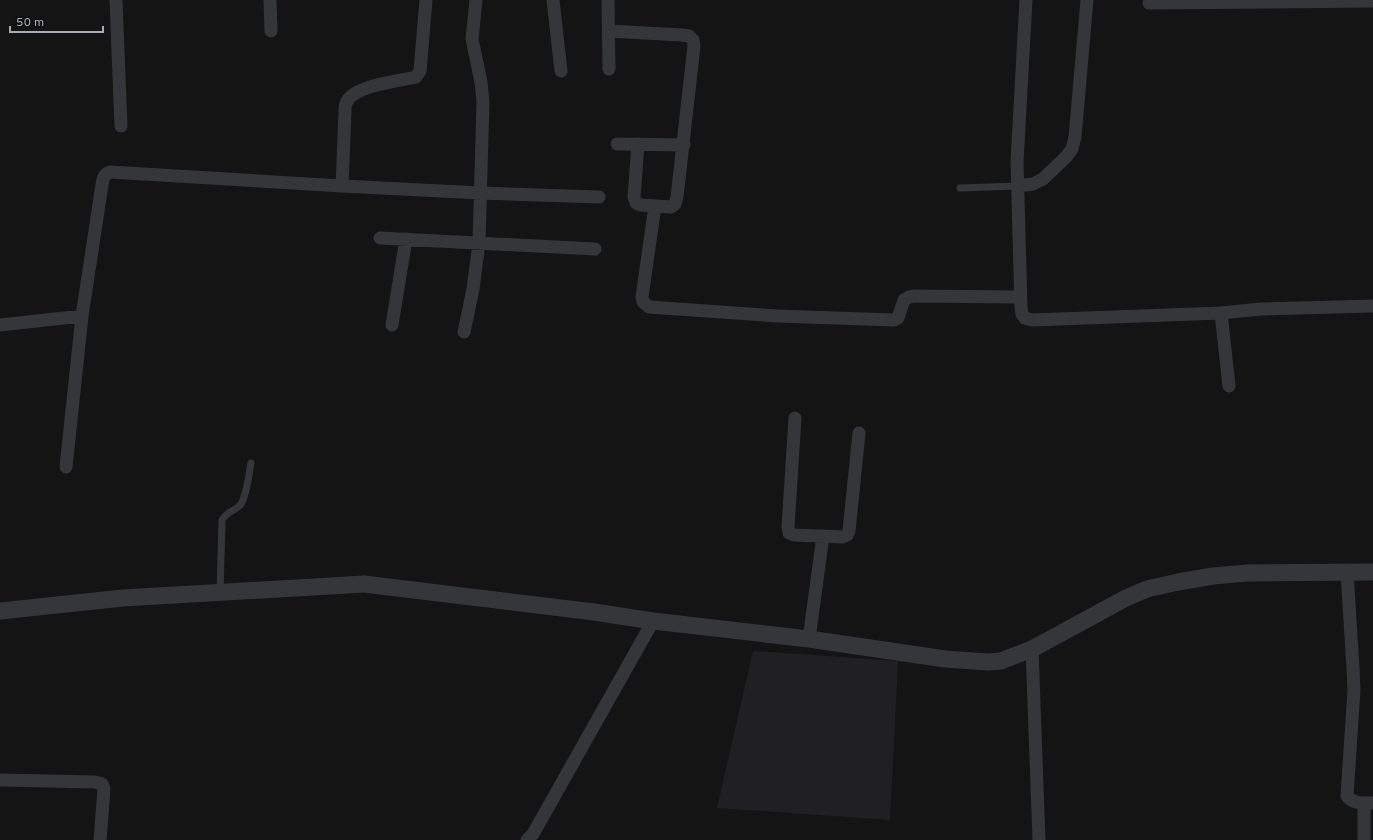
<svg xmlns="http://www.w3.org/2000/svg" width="1373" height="840" font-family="Overpass,sans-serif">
<rect width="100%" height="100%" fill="#141415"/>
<!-- built -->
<path fill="#202022" d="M753 651 898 661 890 820 717 808Z"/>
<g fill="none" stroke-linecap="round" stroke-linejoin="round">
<!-- service -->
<path stroke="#35363a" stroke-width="7" d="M960 188 1017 186
M220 592 222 520C228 510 236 511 241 504 247 494 249 474 251 463"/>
<!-- minor -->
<path stroke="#35363a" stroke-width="13" d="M116 0 121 126
M270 0 271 31
M553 0 561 71
M608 0 609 69
M1026 0 1017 162 1021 307 1022 314 1025 318 1032 320 1221 313 1261 309 1373 306
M1149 3 1373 1
M609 31 682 35 689 36 693 40 694 46 677 197 675 204 671 207 640 205 636 203 634 197 638 144
M617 144 684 145
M342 186 345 112C345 110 345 105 346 103 353 85 400 81 416 77L420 71 426 0
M1017 186 1033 184 1043 179 1066 157 1072 149 1075 137 1087 0
M655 206 642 297 643 302 649 307 777 316 894 320 898 318 904 300 909 297 915 296 1020 297
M380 238 595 249
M1221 313 1229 386
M0 325 82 316
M392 325 406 239
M464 332 473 289 479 243 483 102 481 82 472 39 476 0
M795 418 788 527 789 533 794 535 843 537 847 535 849 531 859 433
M66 467 82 316 102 185C103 178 104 174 110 172L342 186 481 193 599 197
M1347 572 1353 668 1354 690 1347 796C1353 804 1363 803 1373 803
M809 639 823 536
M1032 649 1039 840
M0 780 95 782 102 784 104 789 100 840
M527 840 533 834 653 621
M1364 840V803"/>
<!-- tertiary -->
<path stroke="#35363a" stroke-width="17" d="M0 611 123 598 364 584 594 612 653 621 809 639 945 659 988 662 1001 661 1032 649 1126 598 1147 589 1178 582 1213 576 1247 573 1373 572"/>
</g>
<!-- scale -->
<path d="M10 26v6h93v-6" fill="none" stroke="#a7acb4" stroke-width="2"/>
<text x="16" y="26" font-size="12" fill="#a7acb4" stroke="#0f0f10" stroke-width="3" paint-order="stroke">50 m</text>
</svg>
